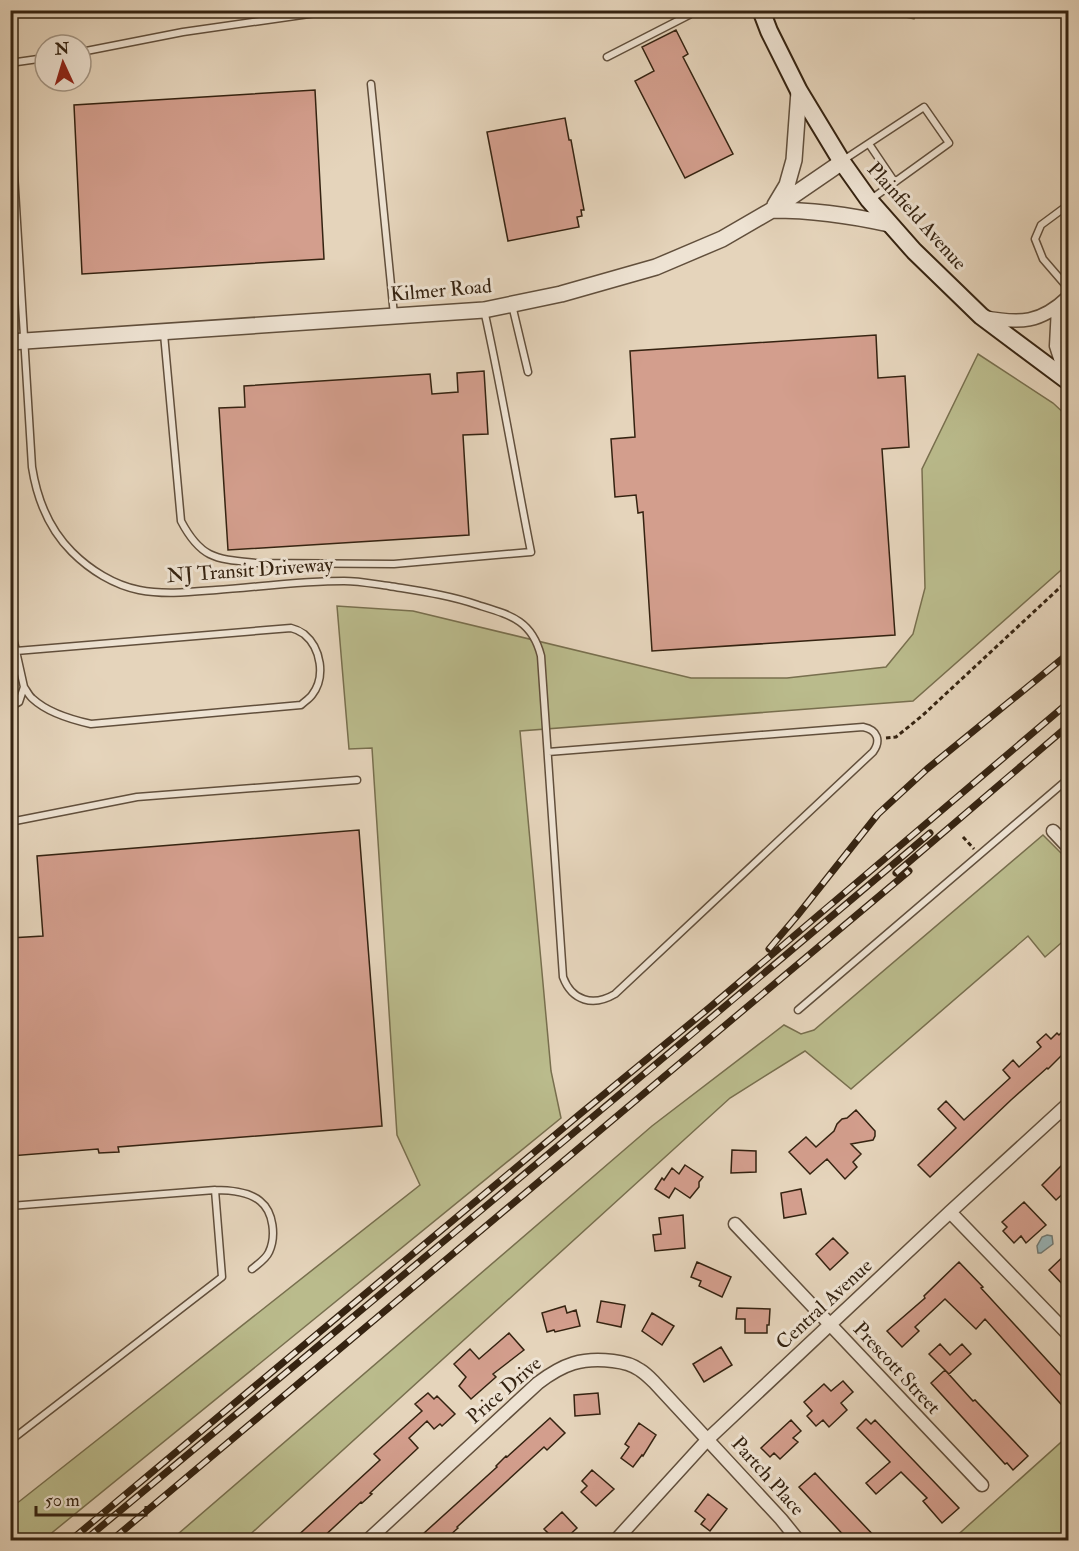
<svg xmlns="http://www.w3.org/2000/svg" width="1079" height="1551" font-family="'IM FELL Double Pica',serif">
<rect width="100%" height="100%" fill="#e5d4bb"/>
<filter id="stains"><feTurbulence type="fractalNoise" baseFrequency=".00333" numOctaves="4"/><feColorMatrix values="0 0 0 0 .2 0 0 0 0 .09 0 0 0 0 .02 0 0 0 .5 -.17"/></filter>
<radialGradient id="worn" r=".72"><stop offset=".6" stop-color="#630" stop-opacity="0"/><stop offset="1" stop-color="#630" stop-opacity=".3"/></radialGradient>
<!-- green -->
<path fill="#babb8c" stroke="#786f4e" stroke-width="1.5" d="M879 11H918L914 19Z
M978 354 1053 403 1068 417V564L913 701 520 731 551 1071 561 1118 43 1540H11V1508L420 1185 397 1135 372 748 349 749 337 606 413 611 691 678H787L886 667 913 634 925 588 922 469Z
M1043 835 1068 860V937L1045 957 1028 936 851 1089 805 1051 730 1098 244 1540H171L652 1126 784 1025 801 1034 814 1030Z
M1068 1436V1540H951H952Z"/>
<!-- water -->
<path fill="#99b6ba" stroke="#717b76" stroke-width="1.5" d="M1047 1235 1052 1236 1053 1244 1041 1253H1038L1037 1246 1042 1237Z"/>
<!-- building -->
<path fill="#d39e8d" stroke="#352311" stroke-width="1.5" d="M676 30 688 54 683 57 733 154 685 178 635 81 654 71 642 47Z
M315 90 324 259 82 274 74 105Z
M565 118 569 140H571L584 210H581L582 216 577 217 579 227 508 241 487 132Z
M876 335 878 378 905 376 909 447 882 449 895 635 652 651 643 512 638 513 636 495 615 497 611 439 635 437 630 351Z
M484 371 488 434 463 435 469 535 228 550 219 408 245 407 244 386 430 374 432 394 458 392 457 373Z
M359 830 382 1126 118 1147 119 1152 99 1153 98 1149 10 1156V938L43 936 37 856Z
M1068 1026V1049L1048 1069 1047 1068 1011 1100 930 1177 918 1165 956 1128 938 1109 946 1101 964 1120 1010 1078 1003 1070 1013 1060 1019 1067 1041 1047 1037 1042 1046 1034 1051 1039 1057 1033 1059 1035Z
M856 1110 875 1131V1136L873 1140 851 1144 861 1154 853 1162 857 1167 845 1179 827 1159 810 1174 789 1152 806 1137 816 1147 834 1131 837 1124 842 1119 847 1118Z
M732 1150 756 1151V1172L731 1173Z
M1068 1159V1189L1056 1200 1042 1185Z
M685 1165 703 1177 699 1182V1187L690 1198 675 1188 669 1198 655 1189 662 1178 664 1180 672 1168 679 1174Z
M801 1189 806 1214 784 1218 781 1193Z
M1024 1202 1046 1225 1026 1243 1021 1236 1014 1243 1003 1231 1007 1227 1002 1222Z
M683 1215 685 1248 655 1251 653 1235 661 1234 659 1218Z
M833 1238 848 1253 830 1270 816 1254Z
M1068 1252V1290L1049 1270Z
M697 1262 731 1277 722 1297 699 1286 701 1281 691 1277Z
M959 1262 983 1287 981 1288 1068 1383V1412L985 1319 976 1329 945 1299 915 1327 919 1331 902 1347 887 1331 925 1298 924 1296Z
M601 1301 625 1305 621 1327 597 1322Z
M565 1306 567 1313 576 1310 580 1326 555 1332 554 1330 547 1332 542 1313Z
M737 1308 770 1309 769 1325H767V1333H745V1319H736Z
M652 1313 674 1326 662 1345 642 1331Z
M509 1333 524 1350 493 1374 496 1377 471 1399 459 1386 466 1377 454 1364 470 1349 479 1359Z
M940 1344 950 1355 962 1344 971 1354 949 1374 929 1354Z
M721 1347 732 1365 704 1382 693 1364Z
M945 1370 973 1401 975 1400 1028 1456 1013 1470 1007 1463 1005 1464 931 1383Z
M843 1381 853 1392 841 1403 847 1410 829 1427 823 1420 816 1426 807 1416 812 1411 804 1402 824 1384 831 1391Z
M428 1393 434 1399 437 1396 455 1414 442 1426 440 1424 434 1429 427 1421 409 1438 418 1448 370 1493 372 1494 362 1503 361 1502 320 1540H293L380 1460 374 1454 422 1411 415 1404Z
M598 1393 600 1414 575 1416 574 1395Z
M550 1418 565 1433 547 1450 544 1447 457 1527 458 1528 448 1537V1540H429L423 1534 497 1467 496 1466 506 1456 507 1457Z
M866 1419 871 1424 875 1420 959 1508 942 1523 923 1501 927 1498 901 1472 876 1494 866 1483 890 1462 857 1428Z
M791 1420 801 1431 793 1438 798 1442 780 1459 774 1453 770 1457 761 1448Z
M639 1423 656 1435 643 1456 642 1455 633 1467 621 1458 629 1447 625 1444Z
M592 1470 614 1489 596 1506 581 1492 587 1486 582 1481Z
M815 1473 842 1502 878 1540H848L799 1487Z
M708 1494 727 1509 710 1531 701 1524 705 1519 695 1511Z
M562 1512 577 1528 564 1540H555L544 1529Z"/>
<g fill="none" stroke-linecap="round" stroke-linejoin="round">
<defs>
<path id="service" d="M81 52 183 32 337 10
M607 57 689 15 694 10
M10 63 45 58
M371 84 394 315
M10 108 32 467C37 499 49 529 72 552 90 570 114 585 139 590 164 595 191 592 216 590 258 587 301 581 344 581 359 581 374 584 389 586 419 591 449 595 478 605 510 615 532 620 541 656 548 763 556 870 563 977 572 1001 593 1007 615 994L873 752C881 741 878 730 863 727L548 752
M869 144 894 181
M842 161 924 107 949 143 870 200
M1068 205 1041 225 1035 239 1043 259 1068 288
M512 305 528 372
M164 334 181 521C201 559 216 559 256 563L394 564 531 552C515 472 502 390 484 310
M10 624 24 687 19 702 10 707
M16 651 291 628C295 629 300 631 304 634 321 648 326 677 312 695 309 699 304 702 301 705L91 724C73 720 47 712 33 699 29 696 27 691 24 687
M10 822 137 797 357 780
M798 1010 1068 779
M215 1190C229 1190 248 1191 260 1201 274 1212 276 1237 269 1252 266 1259 258 1264 252 1269
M10 1206 215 1190 222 1277 10 1441"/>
<path id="minor" d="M1058 307 1056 346 1067 380
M984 317C1020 324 1041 323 1068 297
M1053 831 1068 847
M950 1212 1068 1334
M735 1224 982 1485
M368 1540 538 1383C563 1364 582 1357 613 1361 622 1362 633 1365 640 1370 645 1373 650 1378 654 1382L781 1519 798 1540
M616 1540 708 1439 950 1212 1068 1104"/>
<path id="tertiary" d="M775 205 787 185 794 160 799 91
M772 210C814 210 849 215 889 224
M10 342 484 310 561 294 656 267 722 239 772 210 842 162"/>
<path id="secondary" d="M761 10 769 31 799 91 842 162 869 200 914 251 981 316 1068 381"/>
</defs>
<!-- service casing -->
<use href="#service" stroke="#614f3c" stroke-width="9"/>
<!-- minor casing -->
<use href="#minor" stroke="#614f3c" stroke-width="15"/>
<!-- tertiary casing -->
<use href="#tertiary" stroke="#614f3c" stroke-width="18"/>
<!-- secondary casing -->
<use href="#secondary" stroke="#352311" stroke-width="20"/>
<!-- path -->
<path stroke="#352311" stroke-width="3" stroke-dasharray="4.5 3" stroke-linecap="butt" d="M886 738 896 737 923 715 1068 580
M963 837 974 849"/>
<!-- service -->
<use href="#service" stroke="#eee3d3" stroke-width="6"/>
<!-- minor -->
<use href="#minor" stroke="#eee3d3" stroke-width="12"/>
<!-- tertiary -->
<use href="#tertiary" stroke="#eee3d3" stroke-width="15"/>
<!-- secondary -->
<use href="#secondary" stroke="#eee3d3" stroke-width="16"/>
<defs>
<path id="rail" d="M896 873 1068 726
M769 949 797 916 878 814 927 769 1068 654
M71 1540 580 1114 709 1008 1068 703
M85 1540C367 1305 650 1071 930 833
M112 1540 909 871"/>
</defs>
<!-- rail casing -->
<use href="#rail" stroke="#352311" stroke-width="7"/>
<!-- rail -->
<use href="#rail" stroke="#eee3d3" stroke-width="4.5" stroke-dasharray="14" stroke-linecap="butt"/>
</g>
<g text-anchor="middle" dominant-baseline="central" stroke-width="6" stroke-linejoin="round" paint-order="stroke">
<!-- street labels -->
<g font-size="20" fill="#352311" stroke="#eee3d3">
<text transform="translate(917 216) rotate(48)">Plainfield Avenue</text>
<text transform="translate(441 290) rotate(-5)">Kilmer Road</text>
<text transform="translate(250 570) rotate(-4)">NJ Transit Driveway</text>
<text transform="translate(824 1304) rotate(-43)">Central Avenue</text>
<text transform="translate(897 1368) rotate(47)">Prescott Street</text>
<text transform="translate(504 1390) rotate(-41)">Price Drive</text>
<text transform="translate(768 1476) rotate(48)">Partch Place</text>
</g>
</g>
<!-- margin -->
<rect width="1079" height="1551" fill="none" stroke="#e5d4bb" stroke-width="36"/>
<rect x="12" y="12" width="1055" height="1527" fill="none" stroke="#352311" stroke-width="3"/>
<rect x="18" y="18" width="1043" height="1515" fill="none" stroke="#352311" stroke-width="1.5"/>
<!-- north arrow -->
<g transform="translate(63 63) rotate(356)"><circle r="28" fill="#eee3d3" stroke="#a49685" stroke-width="1.5"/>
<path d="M0-4.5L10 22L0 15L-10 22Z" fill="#8f2418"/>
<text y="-9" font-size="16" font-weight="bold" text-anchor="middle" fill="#352311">N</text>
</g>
<!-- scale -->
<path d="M36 1506v9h110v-9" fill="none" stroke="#352311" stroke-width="3"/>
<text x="45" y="1506" font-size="18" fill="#352311" stroke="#eee3d3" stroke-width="4.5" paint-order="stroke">50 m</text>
<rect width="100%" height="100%" filter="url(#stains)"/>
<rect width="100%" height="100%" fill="url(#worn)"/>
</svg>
